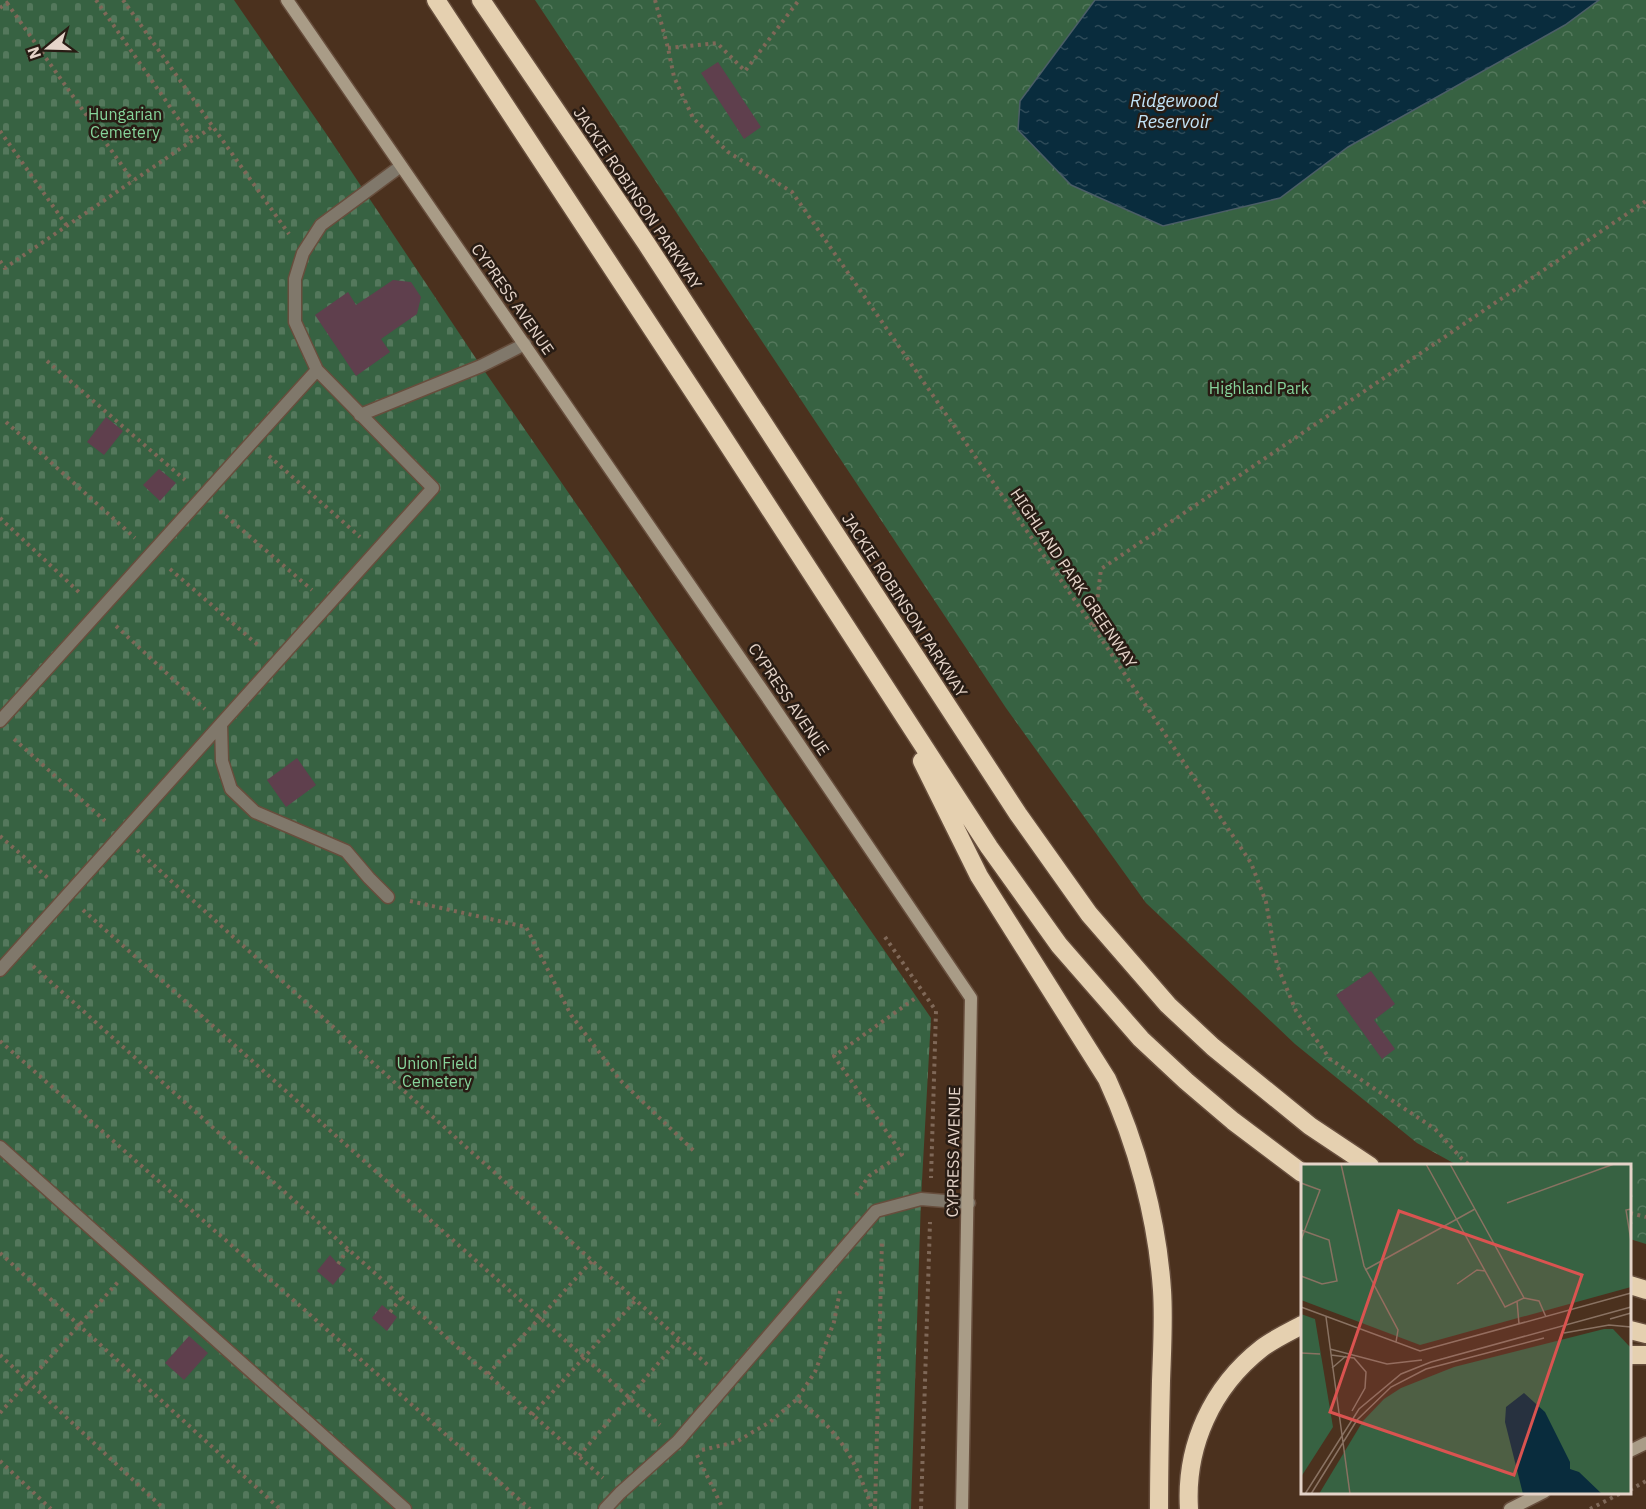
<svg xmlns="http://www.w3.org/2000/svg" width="1646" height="1509" font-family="'IBM Plex Sans',sans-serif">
<defs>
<pattern id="cemetery-stones" width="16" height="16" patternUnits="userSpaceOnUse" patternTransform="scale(1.5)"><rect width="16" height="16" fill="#376242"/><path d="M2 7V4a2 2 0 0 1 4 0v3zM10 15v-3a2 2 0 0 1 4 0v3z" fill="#54785c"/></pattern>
<pattern id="park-crowns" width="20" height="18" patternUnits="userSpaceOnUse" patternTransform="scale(1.5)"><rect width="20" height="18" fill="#376242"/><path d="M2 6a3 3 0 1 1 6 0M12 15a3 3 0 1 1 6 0" fill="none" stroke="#54785c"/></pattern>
<pattern id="water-ripples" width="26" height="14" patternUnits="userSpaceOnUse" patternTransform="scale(1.5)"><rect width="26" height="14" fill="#092c3d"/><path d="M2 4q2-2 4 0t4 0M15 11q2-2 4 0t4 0" fill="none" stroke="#2d4a58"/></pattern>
</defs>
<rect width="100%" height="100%" fill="#4b311e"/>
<!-- cemetery -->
<path fill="url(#cemetery-stones)" d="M0 0H234L325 132 481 366 931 1018 921 1199 911 1509H0Z"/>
<!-- park -->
<path fill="url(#park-crowns)" d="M535 0H1646V1244L1630 1239V1166L1457 1165 1417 1143 1295 1044 1146 903 1006 708Z"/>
<!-- water -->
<path fill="url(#water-ripples)" stroke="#4b5e67" stroke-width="1.5" d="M1095 0H1599L1565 25 1348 147 1280 198 1163 226 1071 185 1018 130 1020 101Z"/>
<!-- building -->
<path fill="#5f3f4d" d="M718 62 761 127 744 139 701 73Z
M393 280 411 282 421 297 417 314 381 339 390 352 356 376 315 315 348 292 356 305Z
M106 417 123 431 104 455 87 442Z
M159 469 176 483 160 501 143 485Z
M297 758 316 785 286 807 267 780Z
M1371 971 1395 1004 1374 1020 1395 1049 1382 1059 1336 995Z
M330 1255 338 1264 346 1269 333 1285 317 1271Z
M382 1305 397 1317 387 1331 372 1318Z
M189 1336 208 1353 184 1380 165 1363Z"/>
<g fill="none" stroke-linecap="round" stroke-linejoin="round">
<defs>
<path id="lane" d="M317 370 295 322V279L303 253 321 225 401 166
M360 415 481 366 525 344
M0 721 317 370 433 488 0 970
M221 724 222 761 231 789 255 812 346 851 369 878 388 897
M0 1147 405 1509
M605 1509 620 1493 678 1441 876 1211 921 1199 969 1203"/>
<path id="secondary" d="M287 0 769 700 971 998 962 1509
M1630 1451 1646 1443
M1510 1509 1544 1492"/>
<path id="highway" d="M436 0 714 423 989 847 1059 945 1141 1039 1186 1081 1233 1121 1302 1173
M481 0 646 243 1018 814 1089 914 1168 1005 1213 1047 1310 1126 1370 1166
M922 761 979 876 1107 1079C1137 1144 1157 1218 1162 1290 1164 1320 1162 1351 1161 1381 1160 1424 1159 1466 1159 1509
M1630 1285 1646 1290
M1630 1330 1646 1334
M1630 1355H1646
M1189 1509C1185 1446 1212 1387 1262 1348 1274 1339 1289 1332 1302 1325"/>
</defs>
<!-- lane casing -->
<use href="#lane" stroke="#674e3d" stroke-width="15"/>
<!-- secondary casing -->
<use href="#secondary" stroke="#674e3d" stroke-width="15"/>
<!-- highway casing -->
<use href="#highway" stroke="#674e3d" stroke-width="21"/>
<!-- path -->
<path stroke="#7f6858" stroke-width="4" stroke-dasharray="3 4.5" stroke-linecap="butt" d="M96 0 193 140
M123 0 289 234
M655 0 668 48 674 77 693 118 728 152 792 192 1094 628 1251 863 1266 902 1277 965 1296 1011 1330 1059 1435 1129 1462 1159 1471 1166
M7 3 133 181
M0 8 11 0
M668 48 717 43 745 71 799 0
M0 131 67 226
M0 261 5 268 212 127
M47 361 185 480
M6 422 135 538
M269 456 360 537
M220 511 312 590
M0 518 82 595
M170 569 259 646
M116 626 205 709
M1094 627 1101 569 1646 201
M14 739 105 821
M0 836 49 879
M137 850 710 1367
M410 901 526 927 571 1015 620 1080 694 1151
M83 910 660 1425
M885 937 936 1011 931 1178
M33 966 603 1478
M0 1041 530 1509
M856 1195 869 1176 902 1154 834 1056 917 997
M1630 1213 1646 1217
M0 1253 280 1509
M338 1264 348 1249
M840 1291 834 1322 815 1372 797 1399C840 1433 855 1457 872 1509
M390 1312 402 1297
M0 1355 164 1509
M488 1374 592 1261
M0 1413 118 1282
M532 1415 636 1300
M702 1450 736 1442 770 1422 797 1399
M697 1455 723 1509
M579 1456 679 1339
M0 1461 51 1509
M1630 1490 1646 1481
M875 1509 882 1240
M921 1509 930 1222
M1590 1509 1623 1492"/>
<!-- lane -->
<use href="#lane" stroke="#80786b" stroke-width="12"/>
<!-- secondary -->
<use href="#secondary" stroke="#a99c87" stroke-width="12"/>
<!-- highway -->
<use href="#highway" stroke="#e5d0b0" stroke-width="18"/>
</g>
<g text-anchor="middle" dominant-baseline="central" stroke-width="5" stroke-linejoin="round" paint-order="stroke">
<!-- park labels -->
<g font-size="16" fill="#86d49a" stroke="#281c14">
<text x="125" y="114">Hungarian<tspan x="125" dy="18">Cemetery</tspan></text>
<text x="1259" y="388">Highland Park</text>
<text x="437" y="1063">Union Field<tspan x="437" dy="18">Cemetery</tspan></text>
</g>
<!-- street labels -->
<g font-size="16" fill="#e5d4c9" stroke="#281c14">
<text transform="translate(638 198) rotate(56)">JACKIE ROBINSON PARKWAY</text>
<text transform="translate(513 299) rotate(55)">CYPRESS AVENUE</text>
<text transform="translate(1074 578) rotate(56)">HIGHLAND PARK GREENWAY</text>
<text transform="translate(905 605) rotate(57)">JACKIE ROBINSON PARKWAY</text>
<text transform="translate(789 699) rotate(56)">CYPRESS AVENUE</text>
<text transform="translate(953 1152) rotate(-89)">CYPRESS AVENUE</text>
</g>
<!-- water labels -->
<g font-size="18" font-style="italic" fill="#c2e4f8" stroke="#281c14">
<text x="1174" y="100">Ridgewood<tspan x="1174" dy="21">Reservoir</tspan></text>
</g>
</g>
<!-- overview -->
<g transform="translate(1301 1164)">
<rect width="330" height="330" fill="#4b311e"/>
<path d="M0 0H330V123L119 181 0 136ZM0 150 14 155 32 263 0 313Z" fill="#376242"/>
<path d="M303 165H312L330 184V330H18L62 257 83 235 100 224 153 203Z" fill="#376242"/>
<path d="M223 229 244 248 269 298V305L278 308 301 330H222L204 258 205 243Z" fill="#092c3d"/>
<path fill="none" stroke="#897262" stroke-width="1.5" d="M40 0 63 102 97 166 95 178M125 0 204 143 223 134 149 0M0 19 19 26 0 76M206 39 313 0M330 45 325 46 330 77M0 66 28 76 36 117 21 120 0 112M64 106 174 45M156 120 176 106 184 107M223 134 238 137 245 153M216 137 218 160M0 143 119 187 330 129M25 153 49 330M309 155 330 149M263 169 308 161 330 163M29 185 86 200 121 196M0 189 19 190M30 191 53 194 65 208 64 224 51 247M31 204 45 192M4 330 58 245 100 210 130 198 330 143M10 330 56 256 90 223 125 205 243 174"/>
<path fill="#da5350" fill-opacity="0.15" stroke="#da5350" stroke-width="3" d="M98 47 281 111 213 311 29 248Z"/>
<rect width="330" height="330" fill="none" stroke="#e5d4c9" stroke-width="3"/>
</g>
<!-- north arrow -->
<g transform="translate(48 48) rotate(251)" stroke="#281c14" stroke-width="4.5" paint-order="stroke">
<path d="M0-4.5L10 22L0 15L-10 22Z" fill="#e5d4c9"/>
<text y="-9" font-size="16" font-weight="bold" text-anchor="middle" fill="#e5d4c9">N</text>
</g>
</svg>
